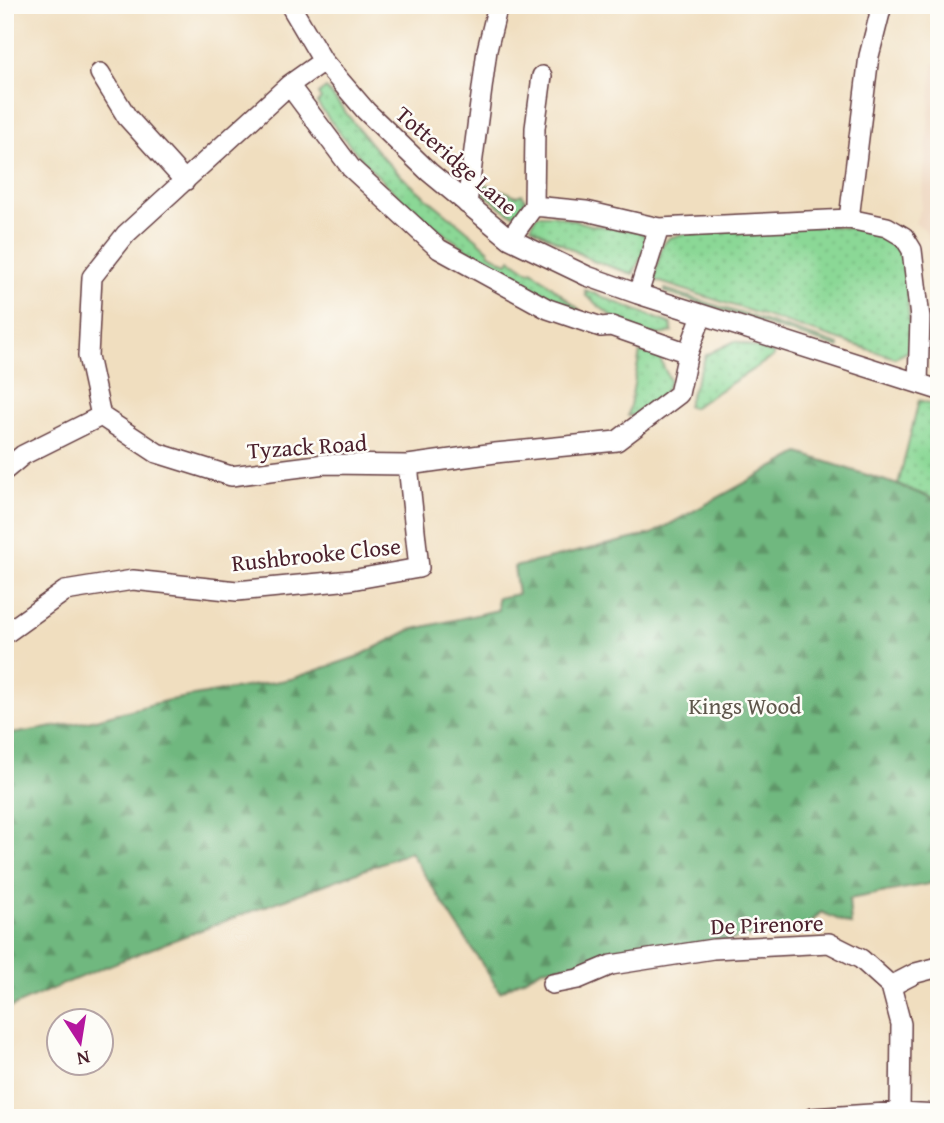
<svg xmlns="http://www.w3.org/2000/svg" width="944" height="1123" font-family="'Gentium Book Plus',serif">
<defs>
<pattern id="grass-dots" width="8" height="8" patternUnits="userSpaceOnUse" patternTransform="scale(1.75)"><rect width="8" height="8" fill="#8bd896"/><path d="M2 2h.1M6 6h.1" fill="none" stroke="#79b981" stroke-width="1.8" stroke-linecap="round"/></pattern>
<pattern id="forest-firs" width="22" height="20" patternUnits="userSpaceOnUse" patternTransform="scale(1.75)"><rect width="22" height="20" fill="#70b87f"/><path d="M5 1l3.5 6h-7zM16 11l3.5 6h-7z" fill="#5e9568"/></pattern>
</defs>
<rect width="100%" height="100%" fill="#fdfcf7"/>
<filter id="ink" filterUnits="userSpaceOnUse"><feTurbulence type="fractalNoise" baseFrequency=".0143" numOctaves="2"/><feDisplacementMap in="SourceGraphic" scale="14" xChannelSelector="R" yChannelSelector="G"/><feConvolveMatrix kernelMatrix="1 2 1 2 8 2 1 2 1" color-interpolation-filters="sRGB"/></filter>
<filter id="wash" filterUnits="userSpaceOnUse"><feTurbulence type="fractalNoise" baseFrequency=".00686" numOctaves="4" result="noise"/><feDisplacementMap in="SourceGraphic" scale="28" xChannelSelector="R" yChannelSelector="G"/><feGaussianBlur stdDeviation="1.57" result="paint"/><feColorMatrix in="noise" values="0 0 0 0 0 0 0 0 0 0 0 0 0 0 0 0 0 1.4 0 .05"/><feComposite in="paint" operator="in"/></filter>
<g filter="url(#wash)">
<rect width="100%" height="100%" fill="#f0debf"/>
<!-- built -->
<path fill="#ecd2b9" d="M933 64H939V317L936 287 928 254 929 240 925 230 915 223 921 209Z"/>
<!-- grass -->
<path fill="url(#grass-dots)" stroke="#6a7c60" stroke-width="2" d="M326 88C347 113 366 140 389 164 419 195 457 220 489 250V253L507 263 511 259 530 272 532 270 580 310 579 312C467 258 390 205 317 103L321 99 318 94Z
M485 184 517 196 522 194 526 200 516 215 508 212 482 192Z
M536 215H553L591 225 638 231 644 234 647 245 633 274 593 261 531 227Z
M816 224 881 232 901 253 906 266 910 337 909 351 895 358 654 280 662 246 669 238 688 233Z
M665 289 839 345V348L665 292Z
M585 290 671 324 672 332C639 344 610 314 586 296Z
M735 341 773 353 774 356 692 408 687 405 706 355Z
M640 352 659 356 670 381C663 399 647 415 628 416Z
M919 400 939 406V501L898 485Z"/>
<!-- forest -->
<path fill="url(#forest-firs)" stroke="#5d6c55" stroke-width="2" d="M799 453 898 485 939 501V882L849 899 851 925 821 912 806 928 542 969 500 992 410 852C275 905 137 949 5 1010V735L84 722 165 701 291 679 359 656 410 630 498 610 497 598 518 594 514 567 652 534Z"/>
</g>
<g filter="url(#ink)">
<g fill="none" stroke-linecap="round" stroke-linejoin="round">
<defs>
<path id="minor" d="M290 5 323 61 366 111 429 172 510 239 587 276 638 294 939 390
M323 61 289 85 126 234 92 277 88 356 101 416 157 453 231 476 325 464 408 465 495 453 617 441 679 394 688 353 702 315
M100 73 127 117 185 181
M289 85 351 168 439 249 548 309 601 327 611 326 688 353
M467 204 487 50 498 5
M534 206 586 211 659 228 849 219 887 227 904 237 912 250 920 318 918 383
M849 219 869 56 882 5
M510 239 534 206 535 128 542 76
M638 294 659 228
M5 470 23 455 101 416
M5 634 65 591 133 580 237 591 351 580 419 568 408 465
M552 984 578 979 611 965 713 949 829 943 861 959 891 986 901 1024 900 1112
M891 986 916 973 939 967
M812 1118 900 1112 939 1114"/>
</defs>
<!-- minor casing -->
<use href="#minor" stroke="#633c41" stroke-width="22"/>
<!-- minor -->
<use href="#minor" stroke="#fff" stroke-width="19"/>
</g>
</g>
<g text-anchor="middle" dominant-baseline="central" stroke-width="5" stroke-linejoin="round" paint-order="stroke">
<!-- street labels -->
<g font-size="23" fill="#4a1f2b" stroke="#fdfcf7">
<text transform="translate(457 160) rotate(41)">Totteridge Lane</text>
<text transform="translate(307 446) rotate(-4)">Tyzack Road</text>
<text transform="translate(316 554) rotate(-6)">Rushbrooke Close</text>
<text transform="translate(767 924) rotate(-2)">De Pirenore</text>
</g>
<!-- park labels -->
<g font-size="23" fill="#5e564b" stroke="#fdfcf7">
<text x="745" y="705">Kings Wood</text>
</g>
</g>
<!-- margin -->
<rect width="944" height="1123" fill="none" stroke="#fdfcf7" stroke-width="28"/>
<!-- north arrow -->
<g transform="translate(80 1042) rotate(168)"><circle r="33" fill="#fdfcf7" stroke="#b5a4a5" stroke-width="2"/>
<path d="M0-5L12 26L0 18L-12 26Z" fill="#b5179e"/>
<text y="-10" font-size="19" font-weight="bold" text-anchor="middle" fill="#4a1f2b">N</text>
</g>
</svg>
